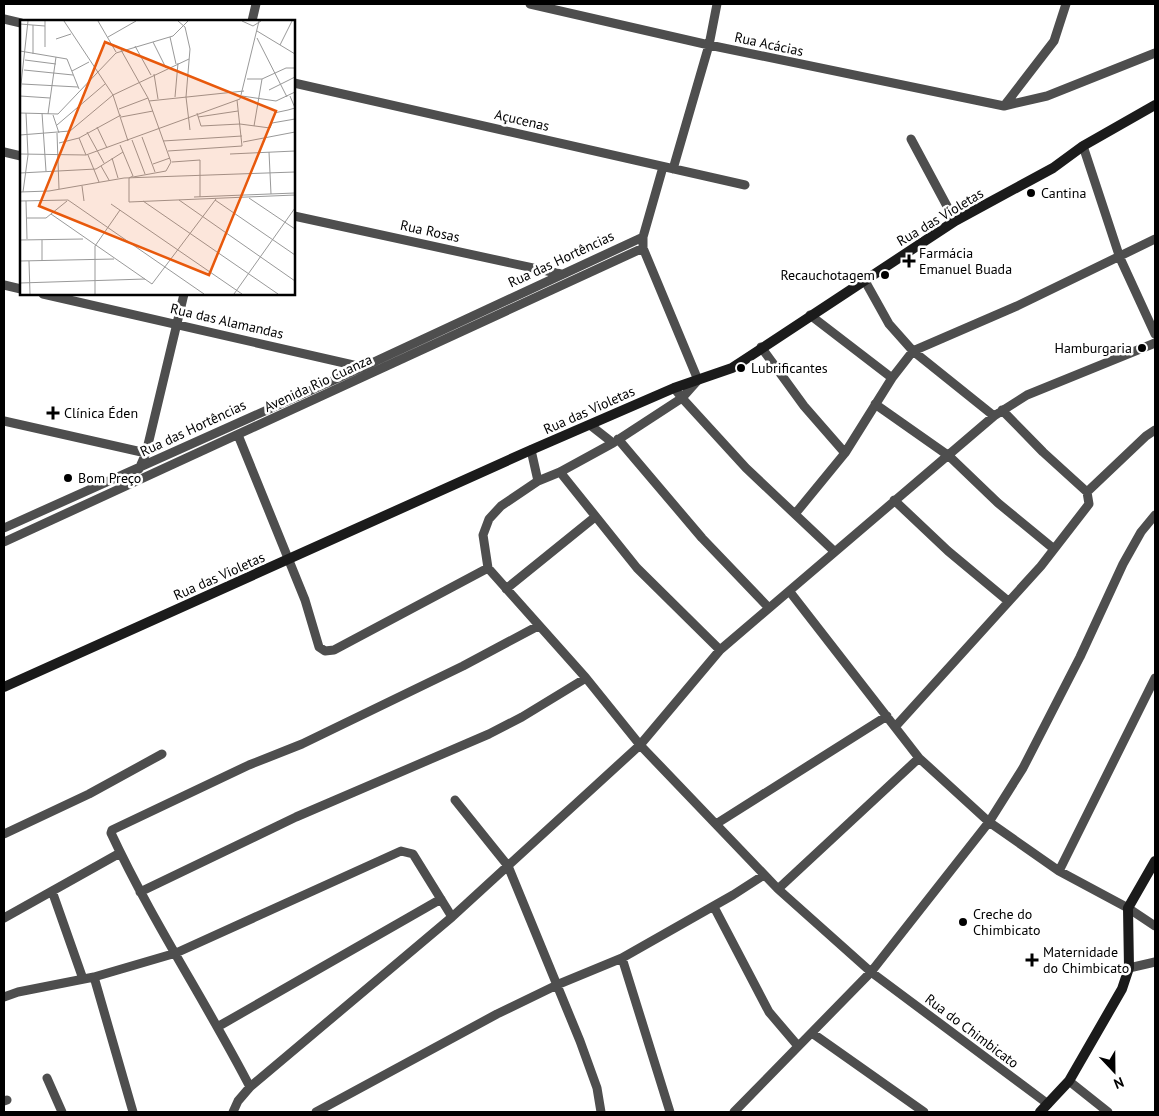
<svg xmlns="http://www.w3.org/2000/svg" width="1159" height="1116" font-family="'PT Sans',sans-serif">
<rect width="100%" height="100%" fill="#fff"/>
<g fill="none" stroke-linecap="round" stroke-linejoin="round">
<!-- street -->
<path stroke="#4e4e4e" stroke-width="9" d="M530 4 709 45 1004 106 1047 96 1155 53
M4 19 21 23
M252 21 256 4
M294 83 745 185
M1004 106 1054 41 1066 4
M911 139 955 221
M1083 146 1120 258 1155 334
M4 152 21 156
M673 169 709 45 717 4
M294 216 561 274
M643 237 663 167
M865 281 889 324 913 351 994 416
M4 285 21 289
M43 294 362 367
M810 315 892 378
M761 347 804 406 845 453
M674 388 682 398 613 443 560 472 538 481 501 506 489 519 483 535 488 568 586 678 640 745 778 889 871 972 1048 1104
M875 404 949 456 998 503 1054 549
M1002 410 1043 452 1087 492 1146 436 1155 430
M4 421 146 453
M590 425 613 443
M238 435 305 600 319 647 325 651 334 650 488 568
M618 439 702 538 768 607
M531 450 538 481
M139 469 146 453 184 294
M560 472 637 568 720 650
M894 500 948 551 1008 601
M795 514 845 453 892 378 913 351 1017 306 1155 239
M4 528 363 367 643 237V248L698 380 682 398 746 468 835 552
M4 542 643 248
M506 589 595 517
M790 592 919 758 989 822 1059 871 1128 908 1155 926
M895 727 1041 566 1089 504 1087 492
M455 800 508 866 580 1041 597 1088 601 1112
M716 824 887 716
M4 834 89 794 162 754
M1059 871 1155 678
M778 889 919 758
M52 891 83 979
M140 892 296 817 489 734 522 717 586 678
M714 907 769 1012 798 1046
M4 918 120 853
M622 958 670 1112
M1129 968 1155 962
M94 977 133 1112
M4 997 18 992 94 977 176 953 401 851 413 854 452 917
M219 1026 441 899
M812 1033 924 1112
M47 1078 62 1112
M1069 1081 1108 1112
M250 1087C206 1002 152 921 111 833L112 830 249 765 302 744 463 666 538 626
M4 1101 7 1100
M233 1112 238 1101 250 1087 452 917 640 745 720 650 994 416 1027 395 1155 343
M316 1112 497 1014 559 984 622 958 733 895 764 875
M734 1112 871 972 989 822 1023 768 1080 657 1123 564 1141 532 1155 515"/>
<!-- secondary -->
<path stroke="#1b1b1b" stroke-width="10" d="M4 687 531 450 674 388 732 368 955 221 1053 168 1083 146 1155 105
M1040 1112 1069 1081 1122 989 1129 968 1128 908 1155 861"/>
</g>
<!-- markers -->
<g fill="#000" stroke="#fff" stroke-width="2">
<circle cx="1031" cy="193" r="5"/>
<path d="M906.5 253.5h5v5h5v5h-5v5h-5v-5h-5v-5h5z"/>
<circle cx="885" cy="275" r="5"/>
<circle cx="1142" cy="348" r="5"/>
<circle cx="741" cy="368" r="5"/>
<path d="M50.5 405.5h5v5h5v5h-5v5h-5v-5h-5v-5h5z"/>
<circle cx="68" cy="478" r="5"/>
<circle cx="963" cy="922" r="5"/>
<path d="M1029.5 952.5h5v5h5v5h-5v5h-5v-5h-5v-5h5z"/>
</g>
<g text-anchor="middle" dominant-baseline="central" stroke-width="5" stroke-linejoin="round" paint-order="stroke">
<!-- street labels -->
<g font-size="14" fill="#000" stroke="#fff">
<text transform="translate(769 44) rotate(12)">Rua Acácias</text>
<text transform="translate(522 120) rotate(13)">Açucenas</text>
<text transform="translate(940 217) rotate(-31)">Rua das Violetas</text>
<text transform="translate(430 231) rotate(12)">Rua Rosas</text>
<text transform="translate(561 259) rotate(-25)">Rua das Hortências</text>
<text transform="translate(227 321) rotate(13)">Rua das Alamandas</text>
<text transform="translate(318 383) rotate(-25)">Avenida Rio Cuanza</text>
<text transform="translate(589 410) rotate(-24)">Rua das Violetas</text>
<text transform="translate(193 428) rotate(-25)">Rua das Hortências</text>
<text transform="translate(219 576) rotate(-24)">Rua das Violetas</text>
<text transform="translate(972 1031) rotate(37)">Rua do Chimbicato</text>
</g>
<!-- poi labels -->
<g font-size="14" fill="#000" stroke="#fff" text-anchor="start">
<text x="1041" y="193">Cantina</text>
<text x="919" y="253">Farmácia<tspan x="919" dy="16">Emanuel Buada</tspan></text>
<text x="875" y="275" text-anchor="end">Recauchotagem</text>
<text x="1132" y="348" text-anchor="end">Hamburgaria</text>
<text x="751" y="368">Lubrificantes</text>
<text x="64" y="413">Clínica Éden</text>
<text x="78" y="478">Bom Preço</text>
<text x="973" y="914">Creche do<tspan x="973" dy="16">Chimbicato</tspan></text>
<text x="1043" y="952">Maternidade<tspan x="1043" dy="16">do Chimbicato</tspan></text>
</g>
</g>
<!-- overview -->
<g transform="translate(20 20)">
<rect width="275" height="275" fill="#fff"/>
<path fill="none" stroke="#999" stroke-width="1" d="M25 1V27M44 1 93 75 108 121M78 1 96 32M158 1 165 7 170 29 166 77 170 110M222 1 233 6 241 1M0 4 25 6M237 11 275 34M88 17 116 1M150 17 156 44M237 18 267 77M36 19 51 14M133 22 146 48M260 25 272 1M115 26 131 55M101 30 128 78 151 142 146 151 113 157M0 31 47 39 59 69M13 34V5M5 40 36 44M4 50 53 55M52 51 69 42M134 54 138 79M227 59H242L266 48H275M2 64 58 67M249 70 275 57M0 73 8 1M0 76 30 78M222 76 256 81 275 72M155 77 158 43M129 81 224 71M99 89 128 78M0 93 38 94 96 33 153 16 168 1M22 93 26 151M177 93 181 106 220 104 250 108 252 103 275 99M254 93 268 90 275 88 270 76M28 94 36 37M33 95 39 113M101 97 133 91M178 97 218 91M37 105 85 64M234 106 242 59M77 107 87 128M67 112 84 143M37 113 39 169M0 115 50 111 93 75 169 39M122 117 135 152M59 118 101 95M112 120 125 154M143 121 222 116M223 122 275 112M39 123 59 118 66 135M100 125 113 156 109 158V182L275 175M148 131 222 126 217 80M249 132 251 174M0 134 66 135 220 79 239 1M210 134 275 131M68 135 79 162M92 138 98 158M152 142 180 140V177M133 144 150 138M81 146 89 160M0 153 76 149 103 132M62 166 64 181M0 172 29 171 104 158 275 152M3 172 8 135 6 93M174 177 275 173M229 178 275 209M159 180 275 261M195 180 275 235M0 181 48 180 184 274M6 181 7 219M123 181 258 274M91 184 222 274M31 194 132 264M7 198H26L47 181M0 220 63 219M22 220V241M0 241 94 239M9 241 10 274M0 263 125 259M132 264 196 179M75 274V226L100 190M214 274 275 188"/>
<path fill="#e8590c" fill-opacity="0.15" stroke="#e8590c" stroke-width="2.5" d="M85 22 256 91 189 255 19 186Z"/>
<rect width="275" height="275" fill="none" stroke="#000" stroke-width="2.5"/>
</g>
<!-- border -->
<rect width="1159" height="1116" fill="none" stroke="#000000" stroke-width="10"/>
<!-- north arrow -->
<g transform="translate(1114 1071) rotate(158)" stroke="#ffffff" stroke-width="4" paint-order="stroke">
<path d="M0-4L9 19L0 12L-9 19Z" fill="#000000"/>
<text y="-8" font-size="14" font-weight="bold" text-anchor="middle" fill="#000000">N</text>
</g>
</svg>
